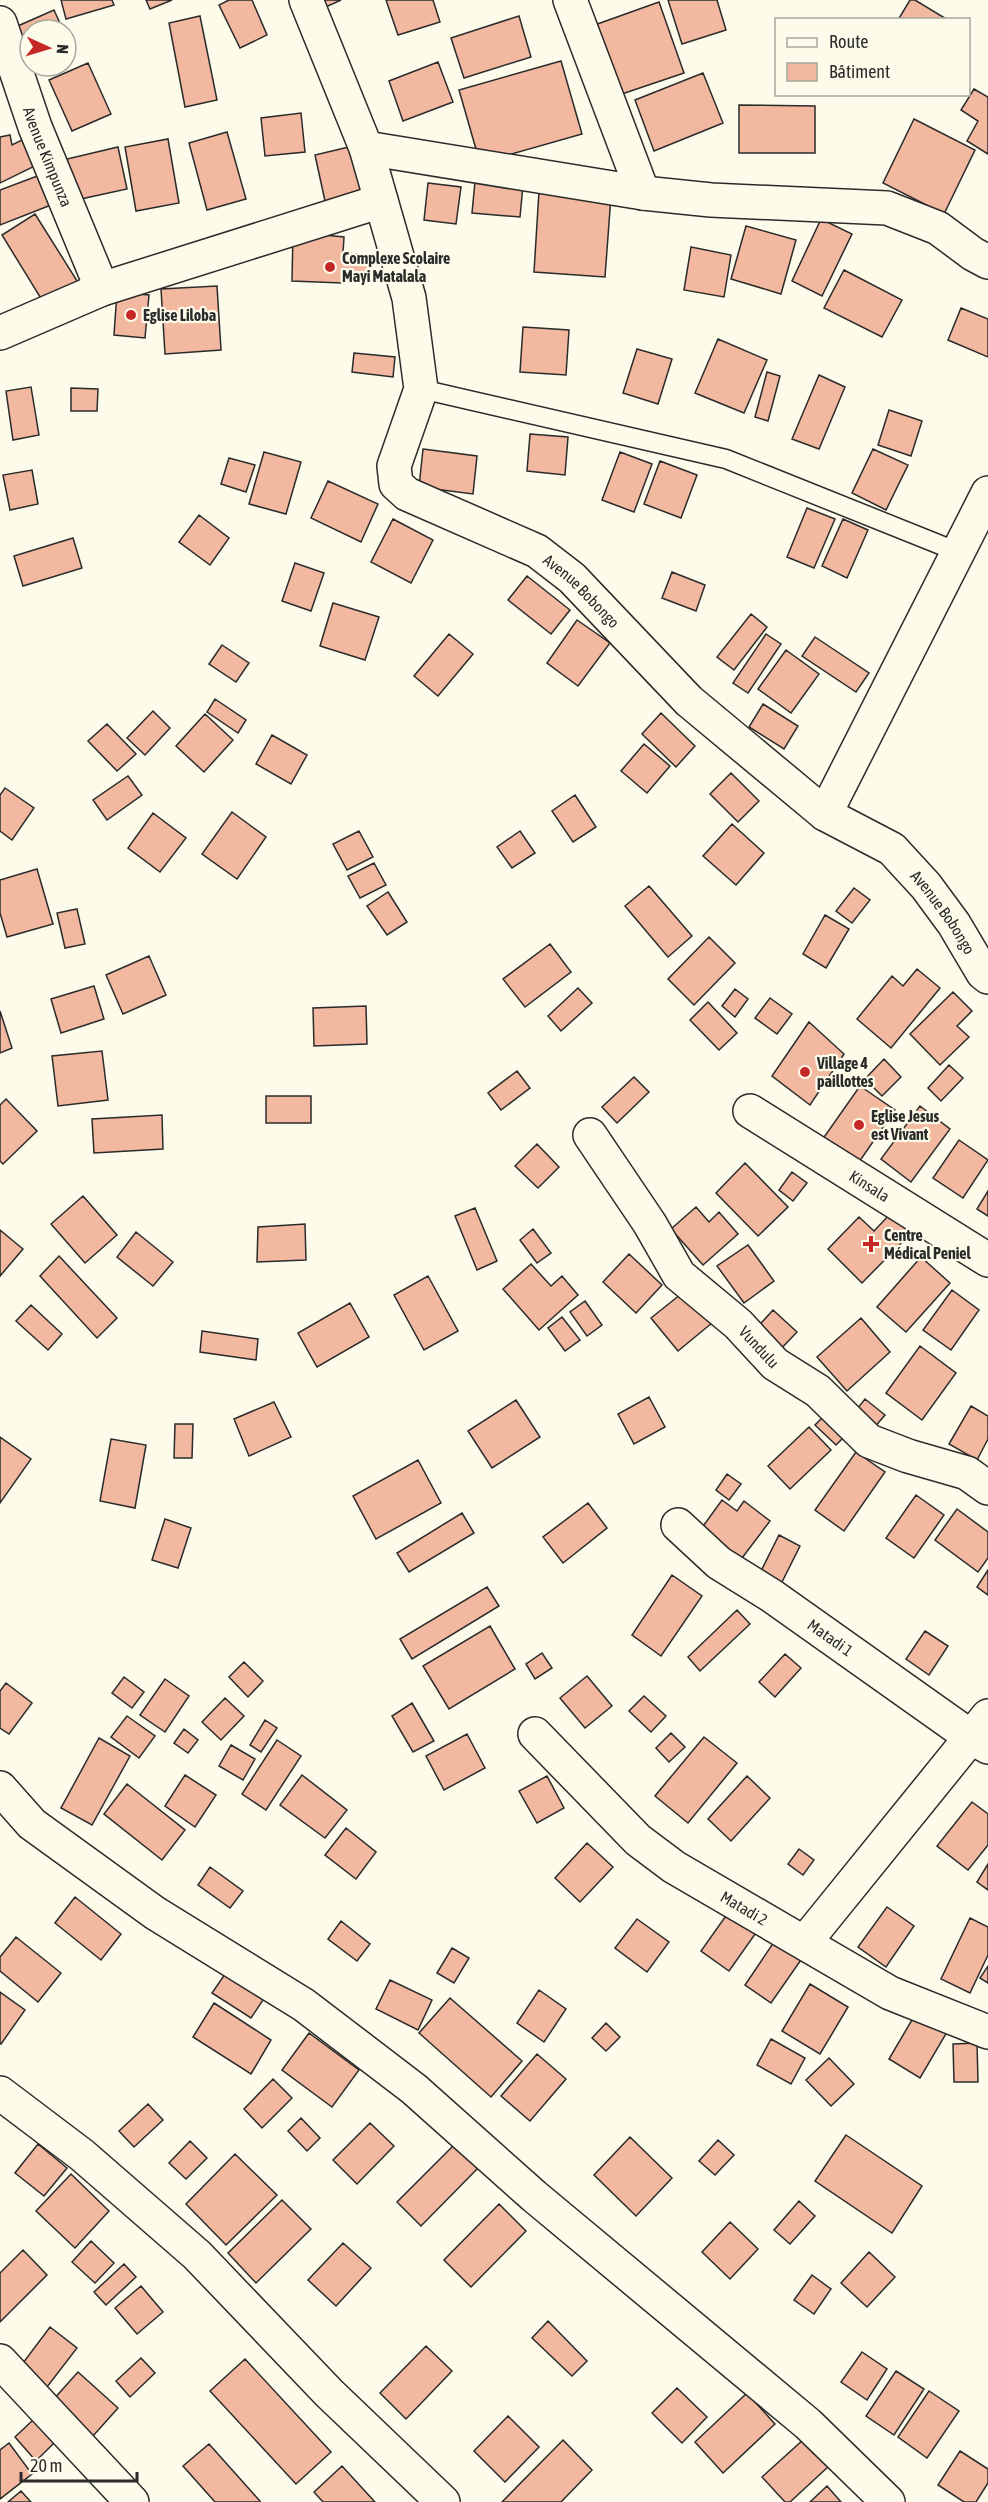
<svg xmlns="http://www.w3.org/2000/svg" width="988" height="2502" font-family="'Asap Condensed',sans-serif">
<rect width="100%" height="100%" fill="#fdfbea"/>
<!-- building -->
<path fill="#f2b8a0" stroke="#2b2b2b" stroke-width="1.5" d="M61 0H112L114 5 66 19Z
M146 0H172L150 9Z
M229 0H252L267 35 240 48 219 5Z
M312 0H341L317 11Z
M386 0H433L440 22 398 35Z
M668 0H717L726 30 682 44Z
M910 0H915L948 20H898Z
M659 2 684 73 613 97 589 27Z
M54 10 63 30H30V66H49L31 74 11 29Z
M200 16 217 100 185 107 169 23Z
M519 16 531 57 464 78 451 38Z
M66 38 74 55 66 58Z
M561 61 582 134 480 163 459 90Z
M438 62 453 102 403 121 389 81Z
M88 63 111 114 72 131 49 80Z
M703 73 723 123 654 151 635 100Z
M974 89 988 97V154L967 141 978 121 961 110Z
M739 105 815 106V153H739Z
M301 113 305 152 265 156 261 118Z
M914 119 975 150 944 214 883 183Z
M227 132 246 199 207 210 189 143Z
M10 135 12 145 30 136 43 162 0 183V137Z
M168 139 179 203 136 211 125 147Z
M353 146 363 193 325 201 315 155Z
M118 147 127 189 76 200 67 159Z
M476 171 524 175 520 217 472 213Z
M40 175 51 205 0 225V190Z
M428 183 461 187 456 224 424 220Z
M539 191 611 196 605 277 534 272Z
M35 214 79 284 45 305 2 235Z
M821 219 852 234 822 296 792 281Z
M746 226 796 240 781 294 731 279Z
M293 232 344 237 343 253 369 255 368 281 342 279V283L292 281Z
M691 247 731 255 724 297 684 290Z
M844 270 902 300 882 337 824 308Z
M217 286 221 350 165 354 161 289Z
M117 292 149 295 145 338 114 335Z
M961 308 988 319V357L948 340Z
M523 327 569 330 566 375 520 372Z
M718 339 767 360 744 413 695 393Z
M637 349 672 359 658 404 623 393Z
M354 353 395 357 393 377 352 372Z
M767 372 780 376 768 421 755 417Z
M819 375 845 387 819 449 792 439Z
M31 387 39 435 13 440 6 391Z
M71 388 98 389 97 411H71Z
M889 410 922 421 911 456 878 445Z
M530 434 568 437 565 475 527 471Z
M423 449 477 456 473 494 419 487Z
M873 449 908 465 886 510 852 493Z
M264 452 301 462 286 514 249 504Z
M620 452 652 464 634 512 602 500Z
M229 458 255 465 246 492 221 484Z
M660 461 697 475 681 518 644 504Z
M32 470 38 504 10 510 3 475Z
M328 481 378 504 361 542 311 518Z
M807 508 835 519 814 568 787 557Z
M199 515 229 538 210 565 179 542Z
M393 519 433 540 411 583 371 562Z
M843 519 868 530 847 578 822 566Z
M73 538 82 568 23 586 14 556Z
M295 563 324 573 311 611 282 601Z
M672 572 705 585 696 611 662 598Z
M527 576 570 610 551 634 508 600Z
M333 603 379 617 365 660 320 646Z
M751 614 767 627 734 670 717 657Z
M577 620 610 643 578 686 547 663Z
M449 634 473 654 438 696 414 676Z
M766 634 781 644 748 693 733 683Z
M815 637 869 673 856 692 802 656Z
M222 645 249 663 236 682 209 664Z
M786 650 819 674 791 713 758 689Z
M215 699 246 720 238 733 207 712Z
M763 704 798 726 784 749 749 727Z
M153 711 170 728 145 755 127 738Z
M661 713 695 746 676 767 642 734Z
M205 714 233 740 204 772 176 746Z
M107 724 136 754 117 771 88 741Z
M272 735 307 755 291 784 256 764Z
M644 744 670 766 647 793 621 771Z
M731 773 759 801 738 822 710 794Z
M128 776 142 795 107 820 93 800Z
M5 788 34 808 12 840 0 831V795Z
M575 795 596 827 573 842 552 811Z
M232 812 266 837 237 879 202 854Z
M153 813 186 838 160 872 128 848Z
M732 824 764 853 736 885 703 856Z
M359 831 373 857 347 870 333 844Z
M520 831 535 853 512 868 497 847Z
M374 863 386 885 360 898 348 876Z
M37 869 53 924 7 937 0 913V880Z
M649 886 692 936 668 957 625 906Z
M854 888 870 900 852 923 836 911Z
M388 892 407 922 387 935 367 906Z
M77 909 85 944 65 948 57 913Z
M825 915 849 929 826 968 803 954Z
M709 937 735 963 694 1005 668 979Z
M550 944 571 972 525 1007 503 979Z
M149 956 166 995 123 1014 106 975Z
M917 969 940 988 891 1048 857 1019 892 976 903 986Z
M94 986 104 1019 61 1033 51 999Z
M578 988 592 1003 561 1031 548 1016Z
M735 989 748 999 735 1017 722 1006Z
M953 992 972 1011 957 1026 969 1037 940 1065 910 1034Z
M770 998 792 1014 777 1034 755 1018Z
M708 1002 737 1033 719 1050 690 1020Z
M366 1006 367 1044 314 1046 313 1008Z
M0 1011 12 1048 0 1053Z
M809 1022 844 1054 810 1105 772 1076Z
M102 1051 108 1100 58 1106 52 1056Z
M884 1059 901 1077 882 1096 865 1079Z
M949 1065 963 1078 941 1101 928 1088Z
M517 1071 530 1088 501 1110 488 1093Z
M634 1077 649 1092 617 1123 602 1107Z
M860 1086 895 1110 857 1165 822 1140Z
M266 1096H311V1123H266Z
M6 1099 37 1131 3 1164 0 1161V1105Z
M920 1106 950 1129 911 1182 881 1159Z
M162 1115 163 1149 94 1153 92 1119Z
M959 1140 988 1160 963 1198 933 1178Z
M537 1144 559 1167 538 1188 515 1166Z
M745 1163 788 1207 758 1236 716 1193Z
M792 1172 807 1183 793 1201 779 1190Z
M988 1191V1216L977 1209Z
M83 1196 117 1235 85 1263 51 1224Z
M696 1207 709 1222 719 1212 738 1234 703 1265 671 1229Z
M475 1208 497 1261 477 1270 455 1216Z
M892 1212 912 1232 862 1283 828 1249 859 1217 874 1231Z
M305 1224 306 1260 257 1262 258 1227Z
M533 1229 551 1253 537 1263 520 1240Z
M0 1230 23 1249 0 1276Z
M136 1232 173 1262 153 1286 117 1257Z
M748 1245 774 1281 744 1303 717 1266Z
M629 1254 662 1285 636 1313 603 1282Z
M59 1256 117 1318 97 1338 40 1276Z
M921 1257 950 1283 906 1332 877 1307Z
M531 1264 551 1286 562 1276 578 1295 539 1330 503 1289Z
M428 1276 458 1331 424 1350 394 1295Z
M686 1290 712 1323 678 1351 651 1318Z
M952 1290 979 1310 951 1350 923 1330Z
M585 1301 602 1325 587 1336 570 1312Z
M350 1303 369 1337 317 1367 298 1333Z
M31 1305 62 1334 48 1350 16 1321Z
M773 1310 797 1332 775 1355 752 1333Z
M562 1317 580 1340 565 1351 548 1328Z
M861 1318 890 1352 847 1391 817 1357Z
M202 1331 258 1339 256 1360 200 1352Z
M920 1346 956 1373 922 1420 886 1393Z
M649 1397 665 1427 634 1444 618 1414Z
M865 1399 885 1415 873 1429 853 1414Z
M516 1400 540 1437 492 1468 468 1431Z
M274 1402 291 1437 249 1456 234 1419Z
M971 1406 988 1416V1439L977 1460 949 1444Z
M829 1411 850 1431 836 1445 815 1425Z
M175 1424H193L192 1458H174Z
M809 1427 831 1450 790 1489 768 1466Z
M0 1437 31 1459 0 1503Z
M111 1439 146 1445 135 1508 100 1501Z
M856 1452 885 1472 844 1531 815 1510Z
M418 1460 441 1503 376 1539 353 1496Z
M727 1474 741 1484 729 1500 716 1490Z
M916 1495 944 1515 914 1558 886 1538Z
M722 1500 737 1511 744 1501 770 1521 736 1566 696 1536Z
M588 1503 607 1528 563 1563 543 1537Z
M957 1509 988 1532V1558L978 1572 935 1540Z
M462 1513 474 1533 409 1572 397 1553Z
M165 1519 191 1528 178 1568 152 1560Z
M779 1535 800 1546 778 1590 757 1579Z
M988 1570V1595L977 1587Z
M672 1575 702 1596 661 1656 632 1635Z
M487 1587 499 1606 412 1659 400 1639Z
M737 1610 750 1624 700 1671 688 1657Z
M490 1626 515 1669 449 1709 423 1666Z
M925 1631 948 1646 929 1675 906 1659Z
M542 1653 552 1668 535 1679 526 1664Z
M785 1654 801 1668 775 1697 759 1682Z
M244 1662 263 1681 248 1697 229 1677Z
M587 1676 612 1706 585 1728 560 1698Z
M124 1677 144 1692 132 1708 112 1693Z
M165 1679 189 1696 165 1732 140 1715Z
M6 1683 32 1703 9 1734 0 1728V1691Z
M644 1696 666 1716 651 1732 629 1711Z
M225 1698 244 1716 221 1740 202 1722Z
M412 1703 434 1741 413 1752 392 1716Z
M127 1716 155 1736 139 1758 111 1737Z
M265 1720 277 1728 261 1752 250 1745Z
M184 1729 198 1740 188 1753 174 1743Z
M671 1733 685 1747 669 1762 656 1748Z
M467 1734 485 1768 444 1790 426 1756Z
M704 1737 737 1763 688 1823 655 1796Z
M99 1738 130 1756 92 1825 61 1808Z
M277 1740 301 1756 266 1810 242 1794Z
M231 1745 255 1759 243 1780 219 1766Z
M185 1775 216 1795 195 1827 165 1806Z
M302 1775 347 1810 325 1838 280 1805Z
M547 1776 564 1808 537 1823 519 1791Z
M747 1776 770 1798 731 1841 708 1819Z
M127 1784 185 1830 162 1860 104 1814Z
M972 1802 988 1814V1845L968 1870 937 1846Z
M346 1828 376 1852 356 1879 325 1855Z
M587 1843 613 1867 580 1902 555 1878Z
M799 1849 814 1860 803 1875 788 1864Z
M988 1864V1890L977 1882Z
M210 1867 243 1891 230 1908 198 1885Z
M75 1897 121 1934 101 1960 55 1923Z
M887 1907 914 1926 886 1967 858 1947Z
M730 1910 758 1930 729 1971 701 1951Z
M970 1918 988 1927V1955L970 1993 941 1979Z
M637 1919 669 1942 647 1972 615 1948Z
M341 1921 370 1944 357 1961 328 1939Z
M16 1937 61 1973 38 2002 0 1971V1957Z
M776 1939 803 1957 771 2003 745 1985Z
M452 1948 469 1958 454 1983 437 1973Z
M988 1966V1983L980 1978Z
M225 1974 263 2000 251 2018 212 1993Z
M390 1980 432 2000 418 2030 376 2009Z
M810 1984 848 2007 820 2054 782 2031Z
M539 1990 566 2009 544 2042 517 2023Z
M0 1992 25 2010 1 2044 0 2043Z
M450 1998 522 2061 491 2097 419 2033Z
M214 2003 271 2040 251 2074 193 2037Z
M916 2013 947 2032 920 2078 889 2059Z
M606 2023 620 2037 606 2051 592 2038Z
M309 2033 359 2070 332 2107 282 2070Z
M771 2039 805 2058 791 2084 757 2065Z
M977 2043 978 2082H954L953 2044Z
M537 2054 566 2079 530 2121 501 2096Z
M829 2058 854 2084 831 2106 806 2080Z
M273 2079 292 2098 262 2128 244 2109Z
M148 2104 163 2120 134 2147 119 2131Z
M301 2118 320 2138 307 2151 288 2131Z
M370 2123 394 2146 357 2184 333 2160Z
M846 2135 922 2186 892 2233 815 2181Z
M630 2137 672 2178 636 2216 594 2175Z
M718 2140 734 2155 715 2175 699 2161Z
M190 2141 207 2158 186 2179 169 2163Z
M456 2143 480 2166 421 2226 397 2202Z
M38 2144 67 2168 44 2196 15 2173Z
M235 2154 277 2195 226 2245 186 2204Z
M71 2174 109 2211 75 2248 36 2211Z
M282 2200 311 2229 256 2283 228 2253Z
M799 2201 815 2216 790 2244 774 2230Z
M499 2204 526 2231 471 2287 444 2260Z
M730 2222 758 2249 730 2279 702 2252Z
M91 2241 114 2263 95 2283 72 2262Z
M343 2243 371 2268 336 2306 308 2280Z
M23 2250 47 2275 0 2322V2273Z
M869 2252 895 2277 867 2307 841 2283Z
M124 2264 136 2277 106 2305 94 2292Z
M812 2275 831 2289 814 2314 794 2300Z
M141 2286 163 2312 137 2334 115 2308Z
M548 2321 587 2361 572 2376 532 2338Z
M50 2327 77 2348 47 2387 20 2367Z
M426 2346 452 2371 406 2419 380 2393Z
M862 2352 887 2369 867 2400 841 2382Z
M141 2358 155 2373 130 2397 116 2381Z
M245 2359 331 2452 296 2484 210 2391Z
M896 2371 924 2389 894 2435 866 2416Z
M78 2372 118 2408 93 2436 53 2400Z
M677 2388 707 2417 682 2443 652 2413Z
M929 2391 959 2411 927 2458 898 2437Z
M747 2393 775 2424 723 2473 695 2442Z
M508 2416 539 2447 505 2482 474 2451Z
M33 2420 54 2443 36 2461 15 2437Z
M804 2439 829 2466 790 2502H785L762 2477Z
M563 2440 592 2470 561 2502H502Z
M9 2443 32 2474 0 2499V2450Z
M209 2444 260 2501V2502H215L183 2466Z
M960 2451 988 2469V2483L976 2502H964L938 2485Z
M342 2466 375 2502H323L314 2492Z
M827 2486 841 2502H810Z
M21 2491 31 2502H8Z"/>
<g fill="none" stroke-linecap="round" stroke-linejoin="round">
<defs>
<path id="lane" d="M421 389 726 459 958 552"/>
<g id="street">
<path id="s1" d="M306 0 366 148 409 298 421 389 394 466 396 484 407 494 537 551 572 578 689 701 825 814 892 849 926 886 954 924 983 973 988 977"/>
<path d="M570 0 643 193"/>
<path id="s2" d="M0 23 35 127 102 289"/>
<path d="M366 148 643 193 711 200 887 208 938 228 973 254 988 262"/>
<path d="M0 333 102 289 381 201"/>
<path d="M825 814 988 493"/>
<path id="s3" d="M750 1111 988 1260"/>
<path id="s4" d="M590 1135 650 1224 679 1275 738 1324 775 1364 818 1391 869 1441 908 1456 967 1473 988 1488"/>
<path id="s5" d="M678 1525 719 1563 772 1596 971 1737 988 1747"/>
<path id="s6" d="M535 1734 638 1840 674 1867 890 1993 988 2032"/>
<path d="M0 1788 32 1824 155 1913 304 2005 414 2089 534 2196 808 2424 888 2502"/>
<path d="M805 1942 988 1716"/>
<path d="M0 2093 82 2155 197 2255 329 2393 443 2502"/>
<path d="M0 2361 132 2502"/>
</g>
</defs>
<!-- lane casing -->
<use href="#lane" stroke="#2b2b2b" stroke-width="21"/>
<!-- street casing -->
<use href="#street" stroke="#2b2b2b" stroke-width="36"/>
<!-- lane -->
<use href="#lane" stroke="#fdfbea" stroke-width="18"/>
<!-- street -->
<use href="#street" stroke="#fdfbea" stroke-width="33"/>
</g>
<!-- markers -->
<g fill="#c62828" stroke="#fdfbea" stroke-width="2">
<circle cx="330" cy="267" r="6"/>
<circle cx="131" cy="315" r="6"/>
<circle cx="805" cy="1072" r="6"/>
<circle cx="859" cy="1125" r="6"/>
<path d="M868 1235h6v6h6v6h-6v6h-6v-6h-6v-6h6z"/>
</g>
<g text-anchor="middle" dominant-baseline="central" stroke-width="4.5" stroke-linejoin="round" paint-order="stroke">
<!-- street labels -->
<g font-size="16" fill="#2b2b2b" stroke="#fdfbea">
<text stroke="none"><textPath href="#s2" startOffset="142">Avenue Kimpunza</textPath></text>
<text stroke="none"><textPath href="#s1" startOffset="724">Avenue Bobongo</textPath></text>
<text stroke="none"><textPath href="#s1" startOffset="1212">Avenue Bobongo</textPath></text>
<text stroke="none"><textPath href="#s3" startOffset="141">Kinsala</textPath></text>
<text stroke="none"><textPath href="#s4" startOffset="274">Vundulu</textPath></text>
<text stroke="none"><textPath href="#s5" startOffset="190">Matadi 1</textPath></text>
<text stroke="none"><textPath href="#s6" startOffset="274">Matadi 2</textPath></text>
</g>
<!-- poi labels -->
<g font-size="16" font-weight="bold" fill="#2b2b2b" stroke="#fdfbea" text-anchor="start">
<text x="342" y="258">Complexe Scolaire<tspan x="342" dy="18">Mayi Matalala</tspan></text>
<text x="143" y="315">Eglise Liloba</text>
<text x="817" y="1063">Village 4<tspan x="817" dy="18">paillottes</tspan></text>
<text x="871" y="1116">Eglise Jesus<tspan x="871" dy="18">est Vivant</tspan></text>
<text x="884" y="1235">Centre<tspan x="884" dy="18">Médical Peniel</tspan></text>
</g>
</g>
<!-- legend -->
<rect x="775" y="18" width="195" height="78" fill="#fdfbea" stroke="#a9a89e" stroke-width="1.5"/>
<rect x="787" y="38" width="30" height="9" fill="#fdfbea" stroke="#a9a89e" stroke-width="1.5"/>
<text x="829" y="48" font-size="18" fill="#2b2b2b">Route</text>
<rect x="787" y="63" width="30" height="18" fill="#f2b8a0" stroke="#a9a89e" stroke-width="1.5"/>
<text x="829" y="78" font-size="18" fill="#2b2b2b">Bâtiment</text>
<!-- north arrow -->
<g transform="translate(48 48) rotate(94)"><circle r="28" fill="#fdfbea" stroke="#a9a89e" stroke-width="1.5"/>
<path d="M0-4.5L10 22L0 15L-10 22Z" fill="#c62828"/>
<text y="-9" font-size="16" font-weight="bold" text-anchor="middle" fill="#2b2b2b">N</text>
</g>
<!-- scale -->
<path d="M21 2472v9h116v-9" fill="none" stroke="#2b2b2b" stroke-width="3"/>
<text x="30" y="2472" font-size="18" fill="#2b2b2b" stroke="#fdfbea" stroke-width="4.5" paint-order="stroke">20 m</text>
</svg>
